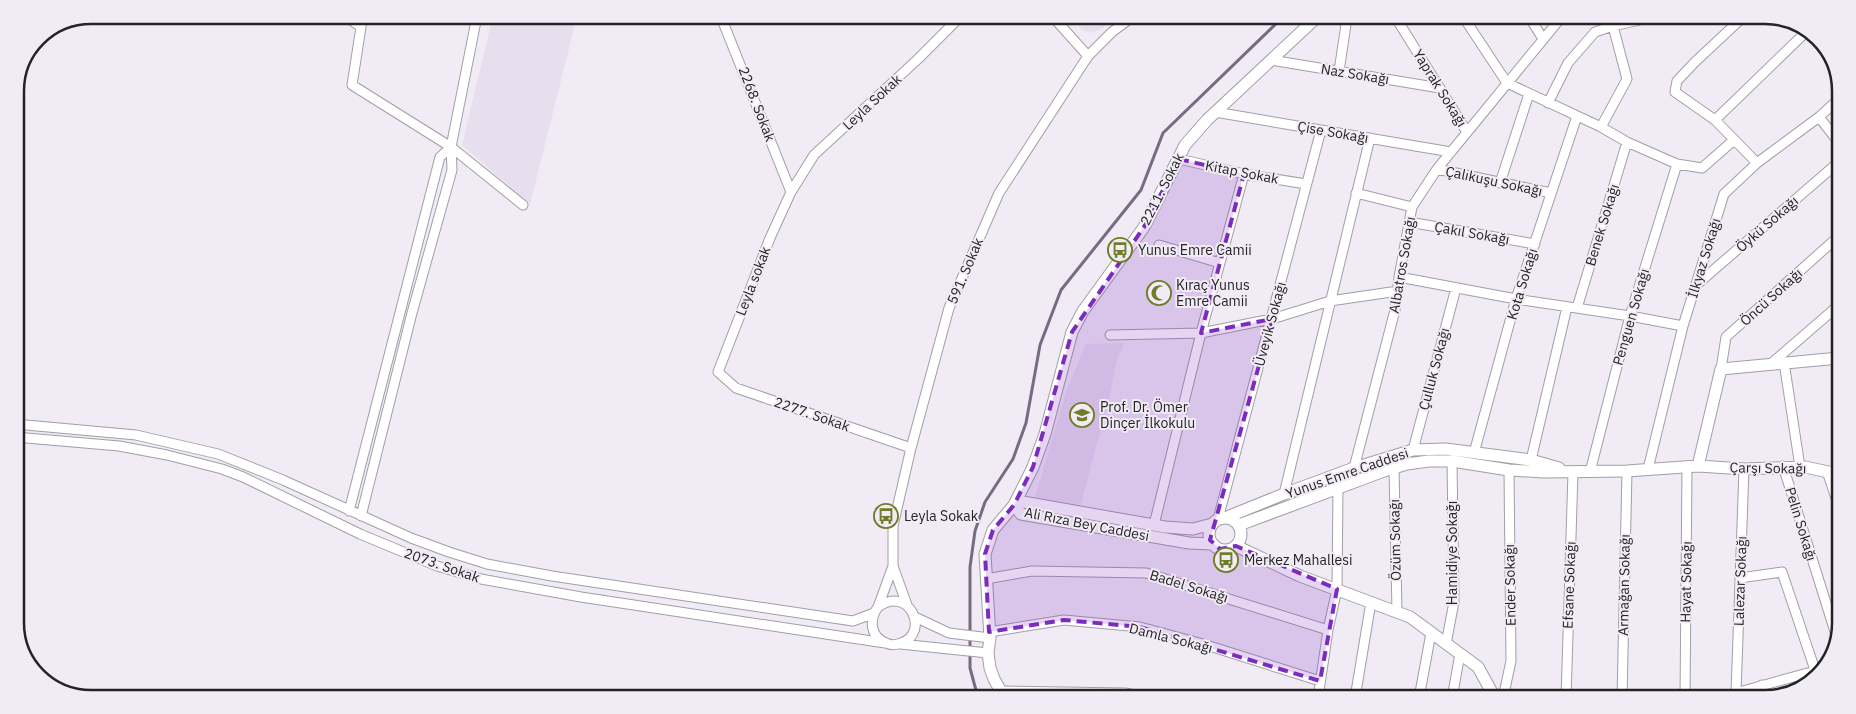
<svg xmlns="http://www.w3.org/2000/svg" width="1856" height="714" font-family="'IBM Plex Sans',sans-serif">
<rect width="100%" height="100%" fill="#f0ebf4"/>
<!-- built -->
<path fill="#e7dfee" d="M493 16H577L530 204 462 145Z
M1072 17H1114L1102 29 1090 33 1081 29Z
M1124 343 1117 360 1109 399 1079 511 1033 504 1066 392 1086 344Z"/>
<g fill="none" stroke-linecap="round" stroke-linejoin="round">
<!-- stream -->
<path stroke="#796a84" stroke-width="3" d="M981 697 977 694 970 668V567L975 531 985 502 1013 459 1026 423 1040 345 1061 290 1141 190 1163 133 1282 18"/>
<defs>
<path id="street" d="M345 16 361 27 362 16
M721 17 791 192
M1053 17 1088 56
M1396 18 1467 132
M1464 18 1507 83 1601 127 1627 142 1677 164 1702 168 1734 140
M1530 18 1543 39
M1741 19 1695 62 1677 81 1675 92 1715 120 1757 163
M361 27 352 85 451 147 523 205
M1271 60 1440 88
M1339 71 1347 18
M1548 103 1568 63 1595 32 1613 26 1644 19
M1215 112 1451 152
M1819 117 1840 144
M1715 120 1807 31
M1601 127 1627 79 1613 26
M1179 159 1244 174 1306 184
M1437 169 1551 193
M1500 183 1529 94
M1356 193 1412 207
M1409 222 1535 244
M1159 245 1220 263
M1399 277 1516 299 1630 316 1683 326
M1695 286 1840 161
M1577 308 1627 142
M1110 335 1201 333 1272 319 1330 301 1398 291
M1784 362 1800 467
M1772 363 1839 305
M1721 369 1726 337 1840 235
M15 424 136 435 218 454 283 480 411 538 449 552 487 564 552 576 853 621 874 613
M15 437 119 446 167 455 222 469 243 477 360 534 437 566 481 579 581 597 885 643
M911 448 736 388 718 372 770 238 791 192 814 155 918 59 960 17
M1413 450 1456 288
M1474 453 1516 299 1577 116
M1531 460 1567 307
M1783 466 1837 638
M1354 468 1395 310 1399 277 1412 207 1437 169 1560 19
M1394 468 1397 612
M1648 469 1683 326 1724 194 1757 163 1819 117 1841 97
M1827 471 1838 504
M1590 472 1630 316 1677 164
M1284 494 1370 138
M349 511 440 157 451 147
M361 516 412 313 452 170 451 147 477 16
M1218 519 1321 130
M1154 525 1201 333 1244 174
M1740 578 1782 572 1815 670
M986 579 1032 571 1146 573 1328 630
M907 605 893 566V526L911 448 949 308 999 193 1088 56 1112 32 1131 18
M878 607C909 584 931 633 901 643 896 645 890 645 886 643 870 637 869 619 878 607L893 566
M915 617 949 633 990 638
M989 632 1064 620 1140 627 1203 644 1320 681
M900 644 988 653
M1446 644 1454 602 1452 461
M1824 665 1837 641
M1762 685 1771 697
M1001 691 1125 693 1149 698
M1736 693 1744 469
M1318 698 1328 630 1337 589 1338 489
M1355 698 1371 602
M1419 698 1431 633
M1452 698 1460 654
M1503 698 1511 661 1509 470
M1566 699 1573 472
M1622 699 1627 471
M1685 699 1687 466
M1714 699 1822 669"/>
<path id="secondary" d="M1698 466 1721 369 1839 358
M1014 505 1021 514 1189 543 1213 544
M1014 505 1023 502 1165 527 1193 529 1212 524
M1227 517 1284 494 1354 468 1413 450 1446 449 1531 460 1559 468
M1209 534a16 16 0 1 1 32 0a16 16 0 1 1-32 0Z
M1239 525 1384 471 1407 464 1429 461H1452L1509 470 1544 472 1627 471 1698 466 1744 469 1805 467 1838 474
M1236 546 1300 576 1410 617 1478 667 1495 698
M1004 697 994 679 990 668 988 653 990 638 985 554 993 530 1014 505 1033 467 1045 434 1072 332 1083 311 1144 227 1185 145 1207 120 1316 18"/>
</defs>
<!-- street casing -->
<use href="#street" stroke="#a29ea6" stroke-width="11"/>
<!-- secondary casing -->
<use href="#secondary" stroke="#a29ea6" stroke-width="13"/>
<!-- street -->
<use href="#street" stroke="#fff" stroke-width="9"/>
<!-- secondary -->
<use href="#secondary" stroke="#fff" stroke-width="11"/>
</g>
<!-- marked area -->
<path fill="#7b2cbf" fill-opacity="0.2" stroke="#7b2cbf" stroke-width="4" stroke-dasharray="10 6" stroke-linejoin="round" d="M1179 159 1244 174 1201 333 1272 319 1210 540 1220 549 1236 546 1337 589 1320 681 1140 627 1064 620 989 632 985 554 993 530 1014 505 1033 467 1072 332 1144 227Z"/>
<!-- icons -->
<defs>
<symbol id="bus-ring" viewBox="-11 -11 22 22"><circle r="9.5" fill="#f0ebf4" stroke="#6f7d2a" stroke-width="1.5"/><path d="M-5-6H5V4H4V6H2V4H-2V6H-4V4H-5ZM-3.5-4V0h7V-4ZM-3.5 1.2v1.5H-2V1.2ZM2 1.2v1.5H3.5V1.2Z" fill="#6f7d2a"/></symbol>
<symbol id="mosque-ring" viewBox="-11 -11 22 22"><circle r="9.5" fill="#f0ebf4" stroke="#6f7d2a" stroke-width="1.5"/><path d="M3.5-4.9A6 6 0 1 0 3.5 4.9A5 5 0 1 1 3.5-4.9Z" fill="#6f7d2a"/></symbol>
<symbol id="school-ring" viewBox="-11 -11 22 22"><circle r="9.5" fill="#f0ebf4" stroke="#6f7d2a" stroke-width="1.5"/><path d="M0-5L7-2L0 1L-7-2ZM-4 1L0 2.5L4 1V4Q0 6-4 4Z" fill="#6f7d2a"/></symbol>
</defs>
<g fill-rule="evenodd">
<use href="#bus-ring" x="1106" y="236" width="28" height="28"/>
<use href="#mosque-ring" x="1145" y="279" width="28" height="28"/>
<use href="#school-ring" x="1068" y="401" width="28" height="28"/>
<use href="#bus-ring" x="872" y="502" width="28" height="28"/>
<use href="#bus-ring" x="1212" y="546" width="28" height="28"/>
</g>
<g text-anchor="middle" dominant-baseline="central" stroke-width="4" stroke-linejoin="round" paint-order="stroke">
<!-- street labels -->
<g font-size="14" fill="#242326" stroke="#f0ebf4">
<text transform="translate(1355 74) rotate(9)">Naz Sokağı</text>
<text transform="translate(1440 88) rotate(58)">Yaprak Sokağı</text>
<text transform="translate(872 102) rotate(-43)">Leyla Sokak</text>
<text transform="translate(757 104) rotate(69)">2268. Sokak</text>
<text transform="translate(1333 132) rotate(10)">Çise Sokağı</text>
<text transform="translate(1242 172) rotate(11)">Kitap Sokak</text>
<text transform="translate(1494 181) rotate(12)">Çalıkuşu Sokağı</text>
<text transform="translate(1162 189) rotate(-63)">2211. Sokak</text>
<text transform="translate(1767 224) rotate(-41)">Öykü Sokağı</text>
<text transform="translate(1602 225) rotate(-73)">Benek Sokağı</text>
<text transform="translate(1472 233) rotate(10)">Çakıl Sokağı</text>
<text transform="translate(1704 258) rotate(-73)">İlkyaz Sokağı</text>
<text transform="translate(1402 265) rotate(-80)">Albatros Sokağı</text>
<text transform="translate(965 271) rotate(-67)">591. Sokak</text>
<text transform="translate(753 281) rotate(-69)">Leyla sokak</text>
<text transform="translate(1522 284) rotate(-73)">Kota Sokağı</text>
<text transform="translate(1771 297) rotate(-42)">Öncü Sokağı</text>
<text transform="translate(1631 317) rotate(-74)">Penguen Sokağı</text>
<text transform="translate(1270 324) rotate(-75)">Üveyik Sokağı</text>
<text transform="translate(1434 369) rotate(-75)">Çulluk Sokağı</text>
<text transform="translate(812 414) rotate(19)">2277. Sokak</text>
<text transform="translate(1768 468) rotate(1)">Çarşı Sokağı</text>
<text transform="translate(1347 473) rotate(-19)">Yunus Emre Caddesi</text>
<text transform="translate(1087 524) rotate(11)">Ali Rıza Bey Caddesi</text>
<text transform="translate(1801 524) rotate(73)">Pelin Sokağı</text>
<text transform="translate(1395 540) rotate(-91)">Özüm Sokağı</text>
<text transform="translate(1452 553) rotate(-90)">Hamidiye Sokağı</text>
<text transform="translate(442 565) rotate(19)">2073. Sokak</text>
<text transform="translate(1740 581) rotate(-88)">Lalezar Sokağı</text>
<text transform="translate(1686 582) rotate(-89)">Hayat Sokağı</text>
<text transform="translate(1510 585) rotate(-91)">Ender Sokağı</text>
<text transform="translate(1569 585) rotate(-88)">Efsane Sokağı</text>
<text transform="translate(1624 585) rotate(-89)">Armağan Sokağı</text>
<text transform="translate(1189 586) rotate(17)">Badel Sokağı</text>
<text transform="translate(1171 638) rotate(14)">Damla Sokağı</text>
</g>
<!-- poi labels -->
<g font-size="14" fill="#242326" stroke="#f0ebf4" text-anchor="start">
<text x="1138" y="250">Yunus Emre Camii</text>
<text x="1176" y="285">Kıraç Yunus<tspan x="1176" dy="16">Emre Camii</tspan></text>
<text x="1100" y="407">Prof. Dr. Ömer<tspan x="1100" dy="16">Dinçer İlkokulu</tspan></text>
<text x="904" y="516">Leyla Sokak</text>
<text x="1244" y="560">Merkez Mahallesi</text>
</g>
</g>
<!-- crop -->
<path d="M0 0H1856V714H0ZM91 24H1765A67 67 0 0 1 1832 91V623A67 67 0 0 1 1765 690H91A67 67 0 0 1 24 623V91A67 67 0 0 1 91 24Z" fill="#f0ebf4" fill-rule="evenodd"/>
<path fill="none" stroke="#242326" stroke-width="2.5" d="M91 24H1765A67 67 0 0 1 1832 91V623A67 67 0 0 1 1765 690H91A67 67 0 0 1 24 623V91A67 67 0 0 1 91 24Z"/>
</svg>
